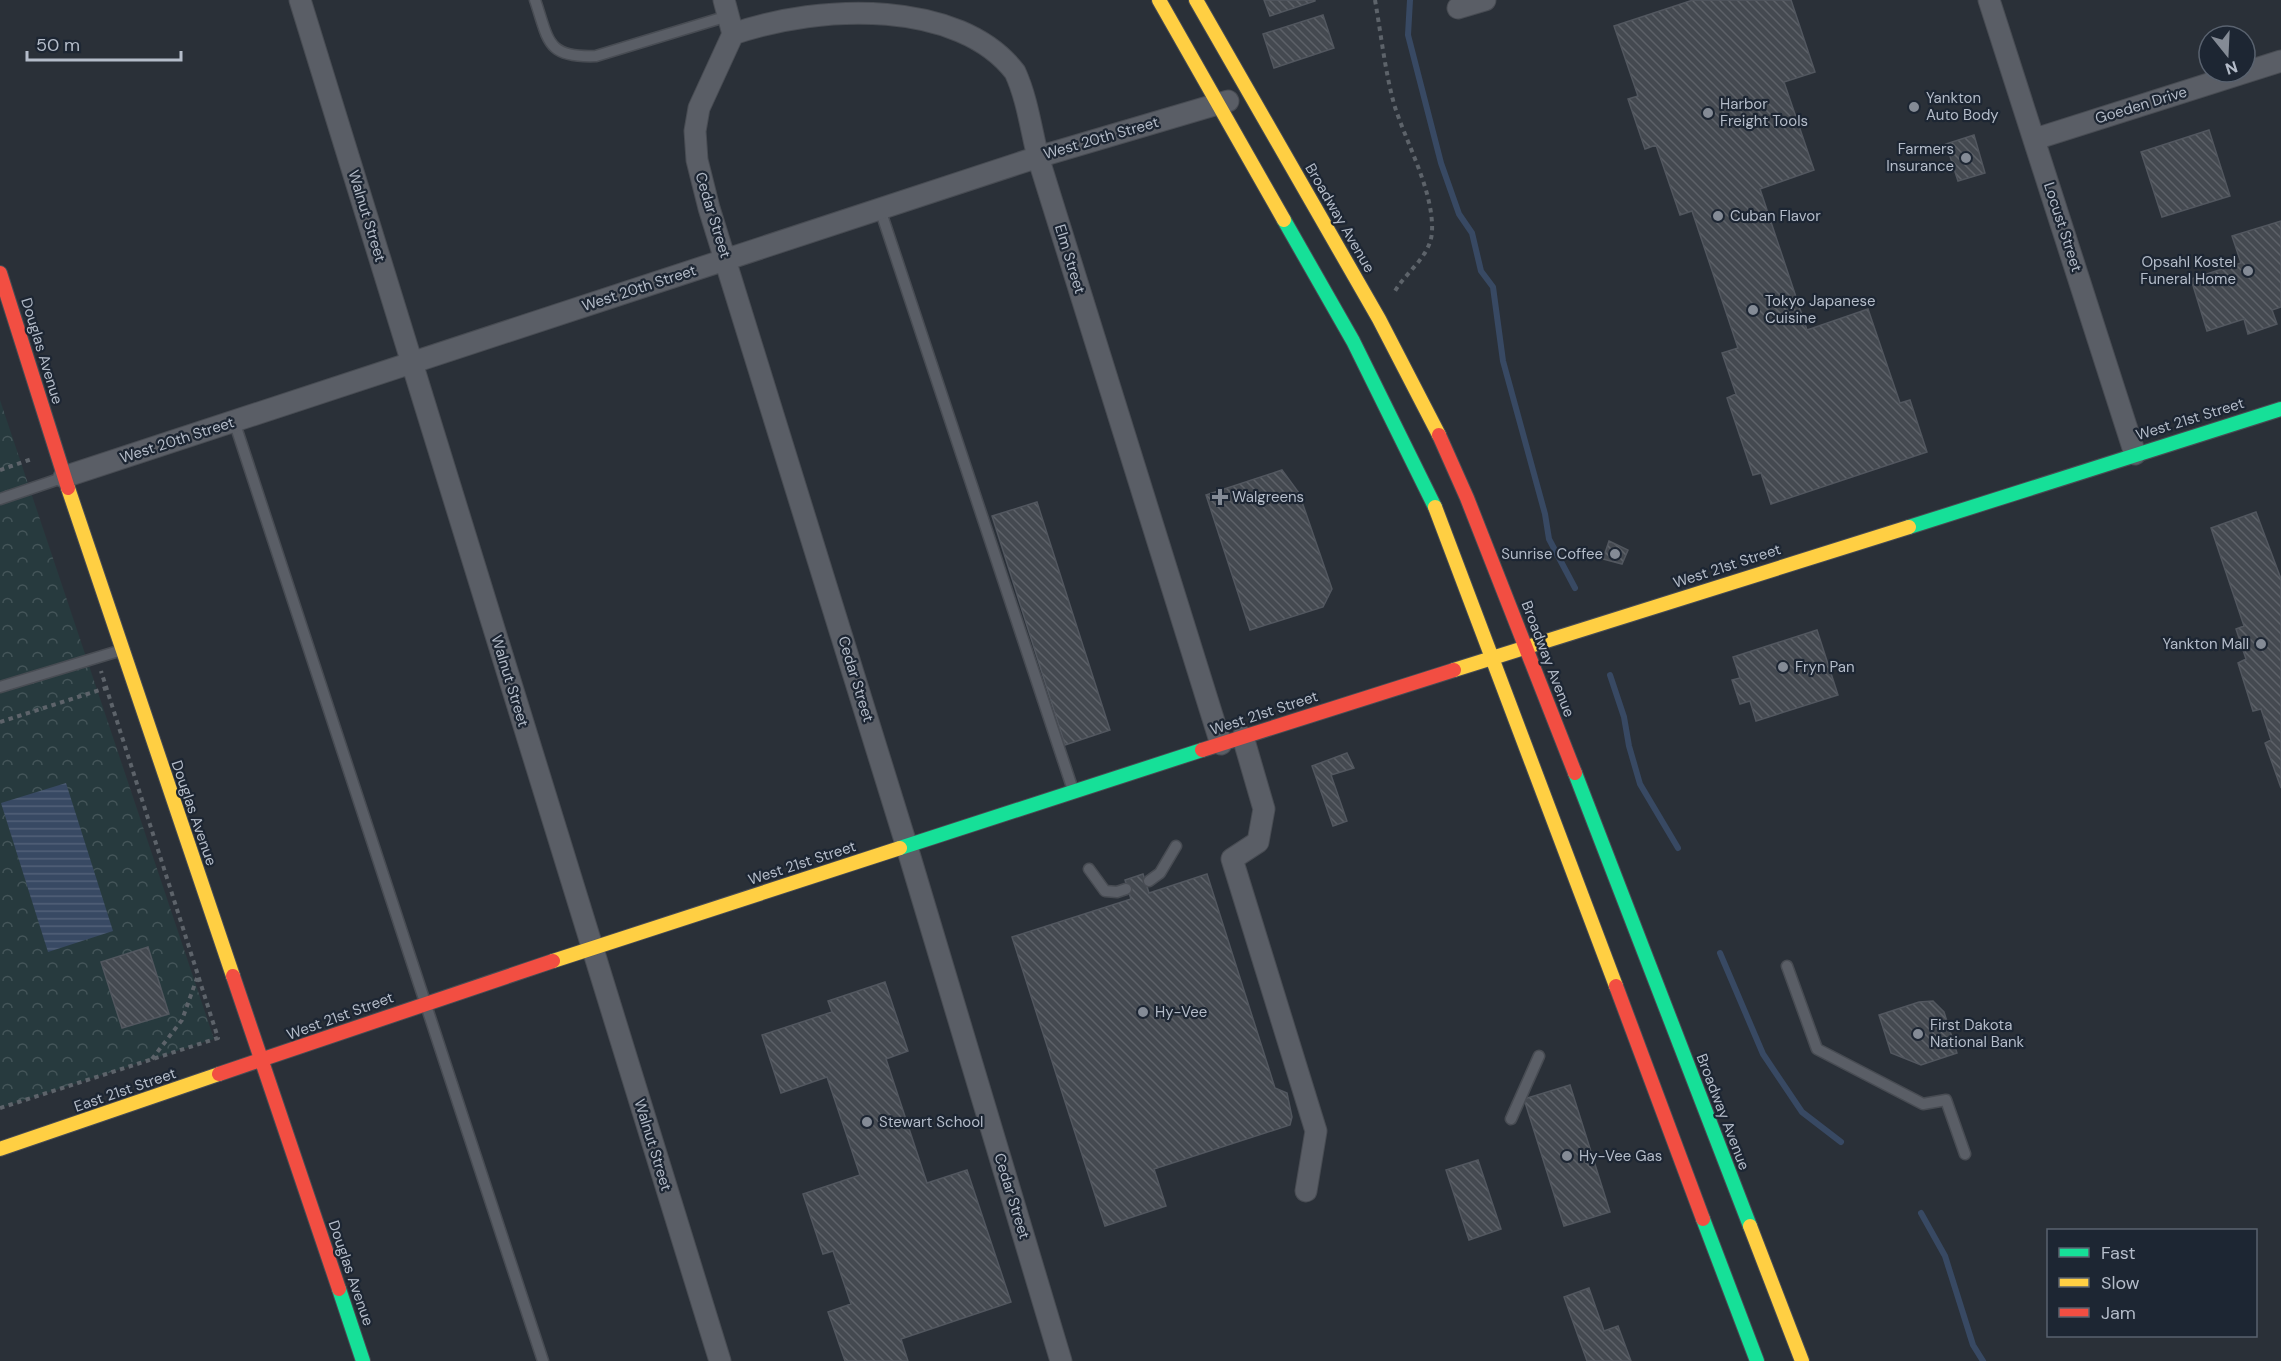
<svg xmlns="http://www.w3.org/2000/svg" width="2281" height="1361" font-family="'DM Sans',sans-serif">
<defs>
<pattern id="park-crowns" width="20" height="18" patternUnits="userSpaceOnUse" patternTransform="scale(1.5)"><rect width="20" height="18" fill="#273a3e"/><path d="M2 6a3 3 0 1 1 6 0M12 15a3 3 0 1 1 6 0" fill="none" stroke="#445559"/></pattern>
<pattern id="water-rules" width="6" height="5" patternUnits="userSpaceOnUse" patternTransform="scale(1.5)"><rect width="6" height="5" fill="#384963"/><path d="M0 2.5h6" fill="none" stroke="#526178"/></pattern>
<pattern id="building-back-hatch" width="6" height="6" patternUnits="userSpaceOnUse" patternTransform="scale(1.5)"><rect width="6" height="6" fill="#444950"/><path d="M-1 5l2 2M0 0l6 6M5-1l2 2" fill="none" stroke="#5d6168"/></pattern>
</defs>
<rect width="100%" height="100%" fill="#2a3038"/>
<!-- park -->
<path fill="url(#park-crowns)" d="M0 400 214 1039 0 1108Z"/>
<!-- water -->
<path fill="url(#water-rules)" d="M66 783 113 931 48 952 1 803Z"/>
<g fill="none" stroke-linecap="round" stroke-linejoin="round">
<!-- stream -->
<path stroke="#384963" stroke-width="6" d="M1410 0 1408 35 1441 163 1459 214 1472 233 1481 271 1493 287 1503 361 1545 514 1549 539 1575 588
M1610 675 1624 717 1629 746 1640 784 1678 848
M1720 953 1763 1054 1802 1112 1841 1142
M1921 1213 1945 1256 1973 1345 1983 1361"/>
</g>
<!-- building -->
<path fill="url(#building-back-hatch)" stroke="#52575f" stroke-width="1.5" d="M1264 0H1315V1L1270 16Z
M1693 0H1791L1815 72 1784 82 1814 170 1760 189 1807 330 1868 309 1900 403 1910 400 1927 452 1771 504 1761 473 1753 475 1727 398 1736 394 1722 353 1738 348 1692 211 1680 215 1656 145 1645 149 1628 99 1638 96 1614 26Z
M1323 15 1334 48 1274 68 1263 34Z
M2209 130 2230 196 2162 217 2141 152Z
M1974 135 1985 173 1958 181 1946 144Z
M2281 221V307L2272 310 2277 324 2248 334 2244 319 2207 331 2191 279 2241 263 2232 236Z
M1282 470 1299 493 1332 589 1323 607 1250 630 1206 495Z
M1037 502 1110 730 1065 745 992 516Z
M2256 512 2281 579V788L2265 743 2271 740 2261 709 2253 711 2238 663 2246 659 2236 629 2244 626 2211 528Z
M1609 541 1628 550 1622 564 1603 559Z
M1817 630 1838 695 1756 721 1750 701 1740 704 1732 680 1740 678 1733 657Z
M1347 753 1354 768 1331 775 1347 821 1333 826 1312 766Z
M1143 874 1149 893 1207 874 1275 1088 1287 1093 1292 1117 1290 1125 1154 1169 1166 1206 1105 1226 1012 937 1131 899 1125 880Z
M148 947 169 1014 122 1028 101 962Z
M885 982 908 1051 886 1059 927 1183 967 1170 1011 1302 901 1339 908 1361H845L828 1312 851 1304 833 1251 823 1254 803 1194 860 1175 827 1077 781 1093 762 1035 832 1012 828 1001Z
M1933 1001 1944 1012 1957 1053 1921 1065 1891 1053 1879 1015 1919 1002Z
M1570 1085 1610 1212 1564 1226 1524 1099Z
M1478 1160 1501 1229 1469 1240 1446 1170Z
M1589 1288 1604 1331 1618 1326 1631 1361H1587L1564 1297Z"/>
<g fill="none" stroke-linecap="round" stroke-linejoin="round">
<defs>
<path id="lane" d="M535 0C549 41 546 58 596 56L728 16
M880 209 1073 790
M234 421 543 1361
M0 499 62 478
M0 687 122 650
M1089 869 1105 891 1117 892 1126 889
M1149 881 1160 873 1176 846
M1787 966 1817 1049 1923 1104 1946 1100 1965 1154
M1511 1119 1539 1056"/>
<path id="street" d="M300 0 720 1361
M724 0 733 34 699 108 695 131 697 160 709 208 907 847 1061 1361
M1989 0 2135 454
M1458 8 1485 0
M733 34C822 3 960 0 1015 72 1027 98 1031 129 1038 157L1221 744
M2035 139 2281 61
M64 477 1038 157 1228 101
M1243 737 1264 809 1258 842 1232 859 1316 1131 1306 1191"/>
<path id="fast" d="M1284 220 1353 341 1435 507
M1909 527 2281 409
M1575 773 1750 1226
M900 848 1202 750
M1703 1219 1757 1361
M339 1289 363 1361"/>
<path id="slow" d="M1159 0 1284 220
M1196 0 1379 319 1439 435
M68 488 233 976
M1435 507 1616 986
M1454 670 1909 527
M553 961 900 848
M0 1149 219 1074
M1750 1226 1802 1361"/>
<path id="jam" d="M0 273 68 488
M1439 435 1467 498 1575 773
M1202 750 1454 670
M233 976 339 1289
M1616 986 1703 1219
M219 1074 553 961"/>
</defs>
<!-- lane casing -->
<use href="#lane" stroke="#484c53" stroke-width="13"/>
<!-- street casing -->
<use href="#street" stroke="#484c53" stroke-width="23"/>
<!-- fast casing -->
<use href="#fast" stroke="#484c53" stroke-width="16"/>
<!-- slow casing -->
<use href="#slow" stroke="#484c53" stroke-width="16"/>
<!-- jam casing -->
<use href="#jam" stroke="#484c53" stroke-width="16"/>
<!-- path -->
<path stroke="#5d636a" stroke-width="4" stroke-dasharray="4.5 4.5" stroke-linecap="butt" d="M1375 0C1381 34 1385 71 1394 104 1406 143 1434 191 1432 232 1430 258 1405 272 1394 293
M0 470 32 459
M0 722 106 688
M152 1059 182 1020 197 978
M0 1108 218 1038 101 671"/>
<!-- lane -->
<use href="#lane" stroke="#5a5e66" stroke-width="10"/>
<!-- street -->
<use href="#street" stroke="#5a5e66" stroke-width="21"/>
<!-- fast -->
<use href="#fast" stroke="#16e098" stroke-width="14"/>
<!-- slow -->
<use href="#slow" stroke="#ffcf43" stroke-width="14"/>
<!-- jam -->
<use href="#jam" stroke="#f24e42" stroke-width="14"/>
</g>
<!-- markers -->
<g fill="#848b96" stroke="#1d2633" stroke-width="2">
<circle cx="1914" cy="107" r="6"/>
<circle cx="1708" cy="113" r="6"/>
<circle cx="1966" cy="158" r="6"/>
<circle cx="1718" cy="216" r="6"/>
<circle cx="2248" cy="271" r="6"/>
<circle cx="1753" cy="310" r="6"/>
<path d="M1217 488h6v6h6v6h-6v6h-6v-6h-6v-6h6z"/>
<circle cx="1615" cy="554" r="6"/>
<circle cx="2261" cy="644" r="6"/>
<circle cx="1783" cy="667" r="6"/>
<circle cx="1143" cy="1012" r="6"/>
<circle cx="1918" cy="1034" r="6"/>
<circle cx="867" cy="1122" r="6"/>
<circle cx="1567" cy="1156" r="6"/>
</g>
<g text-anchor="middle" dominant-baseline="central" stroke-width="4.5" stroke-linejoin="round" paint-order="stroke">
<!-- poi labels -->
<g font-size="15" fill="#b4bcc9" stroke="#1d2633" text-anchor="start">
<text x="1926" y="98">Yankton<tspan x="1926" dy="17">Auto Body</tspan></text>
<text x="1720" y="104">Harbor<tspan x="1720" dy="17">Freight Tools</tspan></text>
<text x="1954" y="149" text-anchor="end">Farmers<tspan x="1954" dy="17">Insurance</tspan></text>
<text x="1730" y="216">Cuban Flavor</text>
<text x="2236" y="262" text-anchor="end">Opsahl Kostel<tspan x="2236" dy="17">Funeral Home</tspan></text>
<text x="1765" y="301">Tokyo Japanese<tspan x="1765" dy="17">Cuisine</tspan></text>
<text x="1232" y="497">Walgreens</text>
<text x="1603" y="554" text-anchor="end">Sunrise Coffee</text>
<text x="2249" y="644" text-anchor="end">Yankton Mall</text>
<text x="1795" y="667">Fryn Pan</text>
<text x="1155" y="1012">Hy-Vee</text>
<text x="1930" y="1025">First Dakota<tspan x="1930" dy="17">National Bank</tspan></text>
<text x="879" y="1122">Stewart School</text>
<text x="1579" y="1156">Hy-Vee Gas</text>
</g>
<!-- street labels -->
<g font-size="15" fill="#b4bcc9" stroke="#1d2633">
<text transform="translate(2141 105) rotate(-17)">Goeden Drive</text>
<text transform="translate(1101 138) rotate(-16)">West 20th Street</text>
<text transform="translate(713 215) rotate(73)">Cedar Street</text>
<text transform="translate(367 216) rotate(73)">Walnut Street</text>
<text transform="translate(1340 218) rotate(60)">Broadway Avenue</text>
<text transform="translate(2063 227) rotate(72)">Locust Street</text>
<text transform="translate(1070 259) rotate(73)">Elm Street</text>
<text transform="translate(639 288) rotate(-18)">West 20th Street</text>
<text transform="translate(42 351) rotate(73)">Douglas Avenue</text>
<text transform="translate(2190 419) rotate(-17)">West 21st Street</text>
<text transform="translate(177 440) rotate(-18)">West 20th Street</text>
<text transform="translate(1727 566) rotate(-18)">West 21st Street</text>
<text transform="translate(1548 659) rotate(69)">Broadway Avenue</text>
<text transform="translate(856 679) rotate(73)">Cedar Street</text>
<text transform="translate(510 681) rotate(73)">Walnut Street</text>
<text transform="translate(1264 713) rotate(-18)">West 21st Street</text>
<text transform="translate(194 813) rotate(71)">Douglas Avenue</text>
<text transform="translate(802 863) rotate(-18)">West 21st Street</text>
<text transform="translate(340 1016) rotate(-20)">West 21st Street</text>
<text transform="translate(125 1090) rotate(-19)">East 21st Street</text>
<text transform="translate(1723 1112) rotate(69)">Broadway Avenue</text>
<text transform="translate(653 1145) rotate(73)">Walnut Street</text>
<text transform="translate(1012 1196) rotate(73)">Cedar Street</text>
<text transform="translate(351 1273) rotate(71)">Douglas Avenue</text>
</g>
</g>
<!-- legend -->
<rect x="2047" y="1229" width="210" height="108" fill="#1d2633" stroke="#59626f" stroke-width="1.5"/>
<rect x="2059" y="1248" width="30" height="9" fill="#16e098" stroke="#59626f" stroke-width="1.5"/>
<text x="2101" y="1259" font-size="18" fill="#b4bcc9">Fast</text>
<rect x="2059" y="1278" width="30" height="9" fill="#ffcf43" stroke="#59626f" stroke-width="1.5"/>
<text x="2101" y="1289" font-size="18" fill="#b4bcc9">Slow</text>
<rect x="2059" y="1308" width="30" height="9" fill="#f24e42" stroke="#59626f" stroke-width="1.5"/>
<text x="2101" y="1319" font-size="18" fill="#b4bcc9">Jam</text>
<!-- north arrow -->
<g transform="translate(2227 54) rotate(162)"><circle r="28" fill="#1d2633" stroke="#59626f" stroke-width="1.5"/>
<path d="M0-4.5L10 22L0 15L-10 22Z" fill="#848b96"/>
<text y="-9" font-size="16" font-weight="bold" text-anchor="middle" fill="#b4bcc9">N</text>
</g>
<!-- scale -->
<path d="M27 51v9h154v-9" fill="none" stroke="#b4bcc9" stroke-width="3"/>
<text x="36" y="51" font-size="18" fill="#b4bcc9" stroke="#1d2633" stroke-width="4.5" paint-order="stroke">50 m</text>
</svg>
